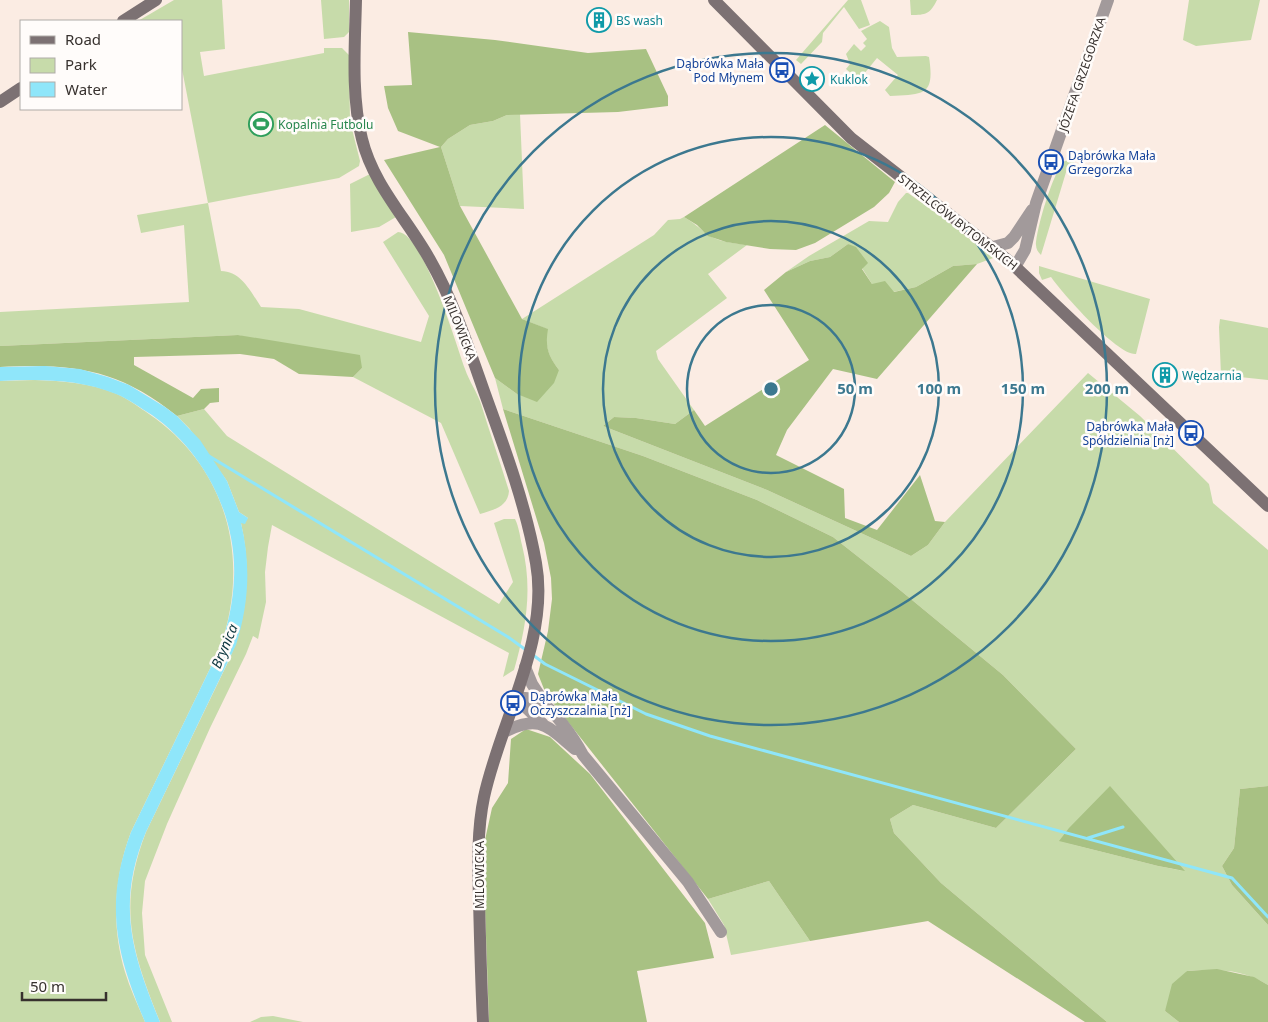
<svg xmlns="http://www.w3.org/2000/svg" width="1268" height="1022" font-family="'Noto Sans',sans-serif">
<rect width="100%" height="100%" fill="#fbece3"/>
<!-- green -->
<path fill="#c7dbaa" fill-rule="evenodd" d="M174 0H222L225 49 200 52 204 76 324 53V48H342L349 55 350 121 360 161 359 166 339 178 208 203 221 271C241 271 251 292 261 307L299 309 421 342 429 316 383 242 398 232C423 232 457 347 465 369 469 381 477 392 481 404 490 433 500 462 509 491 508 507 493 510 480 514L441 423 353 377 362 368 238 335 0 346V312L189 302 184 225 141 233 137 215 208 203 181 64V21H138Z
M321 0H349V32L344 37 324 39Z
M848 0H861L870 25 859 29 844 7 823 33 822 42 801 64 796 60Z
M910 0H937C930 14 926 15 911 15Z
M1189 0H1260L1251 40 1196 46 1183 40Z
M880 21 889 27 892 48 897 57 926 56 929 57C935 96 924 94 890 96L885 90 898 75 877 58 859 80 846 69 850 64 846 54 854 44 861 51 866 46 863 43 867 39 861 31Z
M520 114 524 209 460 206 441 147 448 139 470 125 493 121 507 115Z
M1065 161C1074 160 1078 165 1081 173L1067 169 1041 255C1038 252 1036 249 1036 245 1036 230 1054 168 1065 161Z
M370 174 396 217 379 227 351 232 350 184Z
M906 193H908L946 220 993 258 977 264 953 266 916 287 893 292 872 284 862 268 867 263 848 244 830 257 810 261 786 272 809 256 869 221 888 222 898 202Z
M684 217C693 222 699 228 707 234 717 242 734 243 747 245L708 274 727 298 656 351 658 359 694 410 675 424 636 418 614 417 603 426 767 490 911 556 928 545 945 522 1088 373 1140 416 1209 484 1213 503 1268 550V786L1240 789 1234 848 1222 866 1232 885 1268 925V985C1241 969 1218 969 1187 971L1165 1011 1179 1022H1107L941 883 894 833 890 819 913 805 996 828 1076 749 1003 675 889 581 833 537 757 500 643 456 503 409 495 378 517 394 559 370C548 356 545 347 547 329L522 319 654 235 668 220 680 219ZM1059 841 1184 871 1158 866Z
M1039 266 1150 299 1136 354C1118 356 1062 293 1051 277L1042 280 1039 273Z
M1220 319 1268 328V380L1221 375 1219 327Z
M35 380C63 381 91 383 117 394 128 399 139 407 149 414 228 468 251 560 220 648L131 832C114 877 111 926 125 972 130 989 138 1005 145 1022H0V381Z
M204 409 227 436 499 604 513 582 494 523 504 519H515C519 527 520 537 522 545 533 589 526 628 514 670L503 677 509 653 272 525 268 547 265 572 266 602 258 639 253 636 246 654 210 728 167 824 145 881 142 913 145 955 172 1022H160C132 952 117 907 146 832L230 658C248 616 251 567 241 523L248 518 239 512 227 481 189 428 177 416Z
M769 881 810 941 731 955 724 925 708 899Z
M273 1016 303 1022H250L261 1017Z"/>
<!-- forest -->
<path fill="#a8c183" d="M408 32 495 40 588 53 646 49 668 96V106L618 112 507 115 493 121 470 125 448 139 441 147 460 206 522 319 548 329C545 347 548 356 559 370L554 383 537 402 517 394 495 378 444 255 384 160 440 147 398 131 388 108 384 86 412 85Z
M825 125 895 182 889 193 874 207 815 243 796 250 770 249 726 242 708 236 697 225 684 217Z
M848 244 856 247 868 263 862 269 872 284 885 281 894 292 916 287 953 266 977 264 877 379 833 369 787 430 776 455 844 489 845 518 877 530 920 475 935 521 945 522 928 545 911 556 767 490 603 426 614 417 636 418 675 424 694 410 705 426 809 360 764 290 786 272 810 261 830 257Z
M238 335 360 355 362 368 353 377 299 374 274 359 240 354 134 357V365L193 398 201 389 219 388V402L210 403 204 409 177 416C119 369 73 363 0 367V346Z
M503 409 643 456 757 500 833 537 889 581 1003 675 1076 749 996 828 913 805 890 819 894 833 941 883 1107 1022H1085L928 921 810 941 769 881 708 899 546 694 538 674 548 631 552 599 551 578 544 543Z
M526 729 550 737 590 774 705 923 714 958 637 971 647 1022H489L483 849 492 808 508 783 511 739Z
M1110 786 1185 871 1158 866 1059 841 1069 828Z
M1268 786V925L1232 885 1222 866 1234 848 1240 789Z
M1217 969 1254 977 1268 985V1022H1179L1165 1011 1172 984 1187 971Z"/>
<!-- water -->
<path fill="#8fe6fa" d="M45 366 80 369 108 377 129 385 165 407 177 416 200 440 227 481 239 512 248 518 245 524 241 523C251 564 249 604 236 645L146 832C116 904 132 954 160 1022H145C116 954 104 904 131 832L220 648C228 625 233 603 234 578 237 515 203 451 152 415 140 408 129 399 116 394 78 379 40 379 0 381V367Z"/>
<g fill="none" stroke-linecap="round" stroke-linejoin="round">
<!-- stream -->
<path stroke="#8fe6fa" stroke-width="3" d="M209 456 508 637 526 650
M533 655 545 664 646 714 710 736 1232 878 1268 917
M1088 838 1123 827"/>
<!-- street -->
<path stroke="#a29a9b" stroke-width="12" d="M993 247 1008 243 1014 237 1032 210
M1015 267 1025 250 1036 203 1108 0
M525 667 532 684 545 704
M515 697C521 698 528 698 535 699 551 704 575 740 583 755L688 882 721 932
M515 697 543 724
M504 732C540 713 548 727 575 749"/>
<!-- secondary -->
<path stroke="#7c7173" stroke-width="12" d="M356 0C355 44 351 97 362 139 373 185 408 220 430 260 454 302 469 349 485 394 505 449 526 506 536 563 550 640 500 722 484 797 477 830 478 865 479 899 480 940 481 981 483 1022
M714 0 851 138 1009 261 1268 506
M123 21 156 0
M0 102 21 88"/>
</g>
<!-- distance rings -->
<g fill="none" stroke="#3c788f" stroke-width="2.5">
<circle cx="771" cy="389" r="84"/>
<circle cx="771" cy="389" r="168"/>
<circle cx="771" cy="389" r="252"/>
<circle cx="771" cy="389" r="336"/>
</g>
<!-- icons -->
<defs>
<symbol id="building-ring" viewBox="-11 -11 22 22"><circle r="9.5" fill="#fffcfa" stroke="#0f9aa8" stroke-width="1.5"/><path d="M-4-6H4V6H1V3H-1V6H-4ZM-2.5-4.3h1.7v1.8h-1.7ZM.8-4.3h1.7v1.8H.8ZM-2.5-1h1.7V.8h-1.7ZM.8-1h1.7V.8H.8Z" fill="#0f9aa8"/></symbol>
<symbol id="bus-ring" viewBox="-11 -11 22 22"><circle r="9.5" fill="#fffcfa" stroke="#1a4fb4" stroke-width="1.5"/><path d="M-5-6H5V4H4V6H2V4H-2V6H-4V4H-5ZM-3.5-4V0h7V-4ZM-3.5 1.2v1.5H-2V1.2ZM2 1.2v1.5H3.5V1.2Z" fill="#1a4fb4"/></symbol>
<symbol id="sight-ring" viewBox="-11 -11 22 22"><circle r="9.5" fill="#fffcfa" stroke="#0f9aa8" stroke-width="1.5"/><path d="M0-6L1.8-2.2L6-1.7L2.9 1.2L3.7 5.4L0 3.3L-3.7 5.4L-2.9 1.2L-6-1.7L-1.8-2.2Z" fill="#0f9aa8"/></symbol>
<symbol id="stadium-ring" viewBox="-11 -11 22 22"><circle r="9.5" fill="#fffcfa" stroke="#2e9e5b" stroke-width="1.5"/><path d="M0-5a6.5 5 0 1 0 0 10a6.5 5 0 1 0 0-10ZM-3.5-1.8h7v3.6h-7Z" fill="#2e9e5b"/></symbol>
</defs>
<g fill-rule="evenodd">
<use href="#building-ring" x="585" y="6" width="28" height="28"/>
<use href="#bus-ring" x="768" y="56" width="28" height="28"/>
<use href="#sight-ring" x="798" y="65" width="28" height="28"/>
<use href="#stadium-ring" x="247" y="110" width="28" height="28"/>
<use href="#bus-ring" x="1037" y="148" width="28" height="28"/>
<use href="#building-ring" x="1151" y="361" width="28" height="28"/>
<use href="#bus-ring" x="1177" y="419" width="28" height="28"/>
<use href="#bus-ring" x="499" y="689" width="28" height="28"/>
</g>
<g text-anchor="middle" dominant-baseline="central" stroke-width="5" stroke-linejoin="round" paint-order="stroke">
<!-- culture labels -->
<g font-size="12" fill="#0d838f" stroke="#fffcfa" text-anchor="start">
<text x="616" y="20">BS wash</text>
<text x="830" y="79">Kuklok</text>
<text x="1182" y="375">Wędzarnia</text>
</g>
<!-- transit labels -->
<g font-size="12" fill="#164399" stroke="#fffcfa" text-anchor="end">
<text x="764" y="63">Dąbrówka Mała<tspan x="764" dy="14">Pod Młynem</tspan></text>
<text x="1068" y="155" text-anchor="start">Dąbrówka Mała<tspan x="1068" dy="14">Grzegorzka</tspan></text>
<text x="1174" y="426">Dąbrówka Mała<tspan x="1174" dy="14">Spółdzielnia [nż]</tspan></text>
<text x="530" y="696" text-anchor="start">Dąbrówka Mała<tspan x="530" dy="14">Oczyszczalnia [nż]</tspan></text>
</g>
<!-- street labels -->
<g font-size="12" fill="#37312e" stroke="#fffcfa">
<text transform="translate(1082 74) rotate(-71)">JÓZEFA GRZEGORZKA</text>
<text transform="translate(958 222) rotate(38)">STRZELCÓW BYTOMSKICH</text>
<text transform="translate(460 328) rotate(68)">MILOWICKA</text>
<text transform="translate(479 875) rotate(-90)">MILOWICKA</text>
</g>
<!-- leisure labels -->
<g font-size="12" fill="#27864d" stroke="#fffcfa" text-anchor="start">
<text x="278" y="124">Kopalnia Futbolu</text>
</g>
<!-- water labels -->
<g font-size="14" font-style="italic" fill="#0c363f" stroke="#fffcfa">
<text transform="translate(224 646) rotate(-67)">Brynica</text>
</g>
</g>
<circle cx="771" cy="389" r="8" fill="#3c788f" stroke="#fffcfa" stroke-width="2.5"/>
<g font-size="15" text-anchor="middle" font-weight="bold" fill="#3c788f" stroke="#fffcfa" stroke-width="5" stroke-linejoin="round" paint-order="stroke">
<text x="855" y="394">50 m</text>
<text x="939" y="394">100 m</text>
<text x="1023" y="394">150 m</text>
<text x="1107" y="394">200 m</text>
</g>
<!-- legend -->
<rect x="20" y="20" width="162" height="90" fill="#fffcfa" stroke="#afaba8"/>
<rect x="30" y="36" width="25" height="8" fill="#7c7173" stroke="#afaba8"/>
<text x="65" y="45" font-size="15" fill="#37312e">Road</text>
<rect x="30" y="58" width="25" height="15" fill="#c7dbaa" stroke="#afaba8"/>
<text x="65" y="70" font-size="15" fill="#37312e">Park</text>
<rect x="30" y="82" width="25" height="15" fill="#8fe6fa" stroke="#afaba8"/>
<text x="65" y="95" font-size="15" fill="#37312e">Water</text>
<!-- scale -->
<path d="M22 992v8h84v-8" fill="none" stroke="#37312e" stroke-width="2.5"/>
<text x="30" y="992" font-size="15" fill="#37312e" stroke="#fffcfa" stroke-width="4" paint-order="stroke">50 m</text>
</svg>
